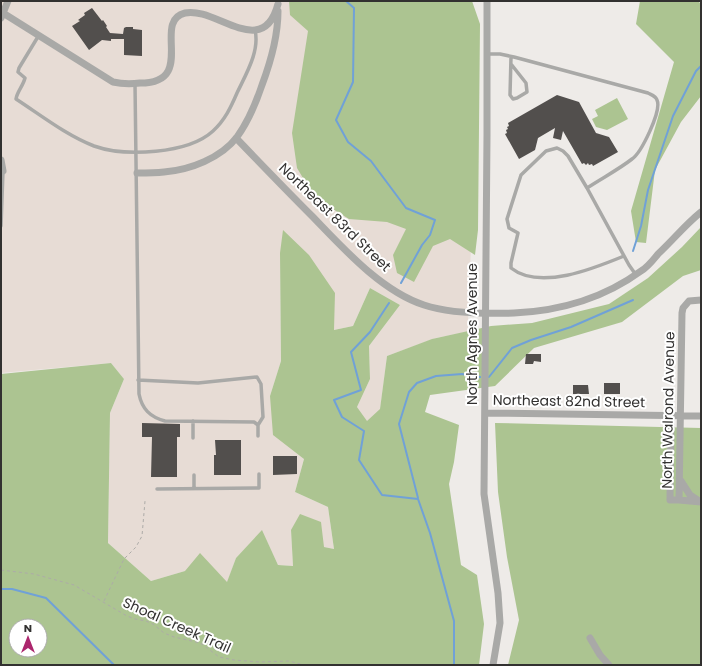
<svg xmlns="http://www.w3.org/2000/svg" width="702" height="666" font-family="Poppins,sans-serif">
<rect width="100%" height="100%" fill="#eeebe8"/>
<!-- built -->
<path fill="#e7dcd5" d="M1 1H459L471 246 468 320 471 331 436 338 387 356 380 410 367 422 357 407 370 379 369 346 400 305 370 288 353 326 334 330 280 253 281 361 270 396 304 459 295 492 328 507 334 549 324 547 291 530 293 566 278 565 262 531 236 558 227 583 185 571 151 581 108 543 110 413 124 379 111 363 1 373Z"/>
<!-- green -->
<path fill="#acc491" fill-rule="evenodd" d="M289 1H472L480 24 478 230 475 255 450 239 433 246 414 282 397 273 393 255 406 229 387 222 349 219 315 198 297 168 292 133 308 31 290 15Z
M640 1H698L701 4V96L681 122 655 170 646 243 636 242 631 211 674 62 636 24Z
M617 98 628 119 607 130 596 127 592 119 598 116 595 110Z
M701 227V270L683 276 622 322 534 348 495 386 430 395 425 412 459 425 454 462 449 484 461 565 477 575 484 624 479 665H1V374L111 363 124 379 110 413 108 543 151 581 185 571 200 553 227 582 236 558 262 530 278 565 293 566 291 530 300 514 321 522 324 547 334 549 328 507 295 492 304 459 273 435 270 396 281 361 280 253 283 230 309 255 335 293 334 330 353 326 370 288 400 305 369 346 370 379 357 407 367 421 380 409 387 356 432 339 491 326 532 323 609 304 648 278 682 247ZM16 626H40V650H16Z
M495 423 701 428V665H508L519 620 507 557 498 492Z"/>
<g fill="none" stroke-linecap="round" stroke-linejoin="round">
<!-- stream -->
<path stroke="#70a1d7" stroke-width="2" d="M346 1 354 8 353 82 336 120 348 142 371 161 406 208 435 220 430 235 422 245 401 283
M633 251 641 226 648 190 673 116 696 71 701 66
M389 303 370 332 351 352 361 390 334 400 342 417 364 431 359 460 382 495 418 499 430 533 454 621V665
M489 377 512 348 531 340 571 327 633 300
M418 498 399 424 409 392 417 383 436 376 462 374 480 377
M1 589H12L46 598 114 665"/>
</g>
<!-- building -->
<path fill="#524f4d" d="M92 8 102 21 103 20 107 26 106 27 110 33 123 34 124 28 126 27H133V29L142 30V56L124 55V39H111V41L102 40 89 50 72 26 80 21 78 20 85 15 84 13Z
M557 95 579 102 596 133 609 137 618 152 593 166 592 164 589 165 588 163 586 165 584 163 582 164 563 131 561 140 553 138 555 128 538 138 535 150 519 159 505 134 507 133 506 130 508 129 507 127 509 126 508 123Z
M526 354H541V362L534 361 533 364H525Z
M604 383H620V394H604Z
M573 385H588L589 394H573Z
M142 423 180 424V437H177V477H151L152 437H142Z
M215 440H241V475H214V455H216Z
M273 456H297V474L273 475Z"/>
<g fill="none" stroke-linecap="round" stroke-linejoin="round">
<!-- path -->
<path stroke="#adaba8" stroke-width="1" stroke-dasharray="3 3" stroke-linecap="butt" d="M1 570 34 574 74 585 127 616 135 619 146 621 153 624 164 633 174 637 196 642 202 644 219 657 234 660 260 662 289 661 304 665
M104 601 124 559 136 547 142 536 145 501"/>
<!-- service -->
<path stroke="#a9a9a7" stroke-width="3.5" d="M39 35 19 68 18 72 25 78C23 86 17 92 16 99 42 116 66 135 94 146 125 157 188 154 213 131 225 120 231 107 237 93 246 74 260 51 255 30
M487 54H500L514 57 648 93C652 95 656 96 657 100 662 111 641 153 632 159 618 170 602 178 587 188
M511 64 526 83 527 92 517 98 513 99 510 95 511 57
M135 84 139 394C142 409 150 417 165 421L254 422 258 425V436
M1 226 3 171
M624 256C595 268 540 291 511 268V263L518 233 509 228 507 219 521 175 546 151 557 148 563 151 568 156 587 188 629 265 636 275
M138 380 198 383 257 377 261 384 263 417 258 425
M193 421V438
M194 475V488
M157 489 259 488V474"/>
<!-- minor -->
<path stroke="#a9a9a7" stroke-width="7" d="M487 1V135L484 494 498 593 500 623 493 665
M3 13 113 82C122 84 131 84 140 83 198 83 151 21 185 13 215 6 263 61 278 4
M1 18 8 1
M236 138C261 164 286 190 312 216 343 248 381 291 424 305 451 314 486 314 514 313 559 311 604 298 641 271 648 267 653 260 658 254 673 240 685 225 701 212
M1 160 3 171
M137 173C146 173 155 173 164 172 190 170 221 158 237 137 248 122 256 103 262 85 271 61 278 37 278 11
M485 413 701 416
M671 415 670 500H679L701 502
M681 481 690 495 699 501
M679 500 682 313 683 308 689 301 701 300
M590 638 600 655 609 665"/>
</g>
<g text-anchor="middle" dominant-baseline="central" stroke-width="4" stroke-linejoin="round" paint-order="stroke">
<!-- street labels -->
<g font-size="14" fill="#323130" stroke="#fff">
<text transform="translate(335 217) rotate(44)">Northeast 83rd Street</text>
<text transform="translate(472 334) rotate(-90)">North Agnes Avenue</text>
<text transform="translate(569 401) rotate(1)">Northeast 82nd Street</text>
<text transform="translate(668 410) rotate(-89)">North Walrond Avenue</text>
<text transform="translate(177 625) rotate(24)">Shoal Creek Trail</text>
</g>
</g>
<!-- border -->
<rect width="702" height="666" fill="none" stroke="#323130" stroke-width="4"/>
<!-- north arrow -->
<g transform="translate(28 638)"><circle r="19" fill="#ffffff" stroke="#adadac"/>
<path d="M0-3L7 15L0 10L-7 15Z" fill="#ac266d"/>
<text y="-6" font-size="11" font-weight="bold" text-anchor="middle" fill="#323130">N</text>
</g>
</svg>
